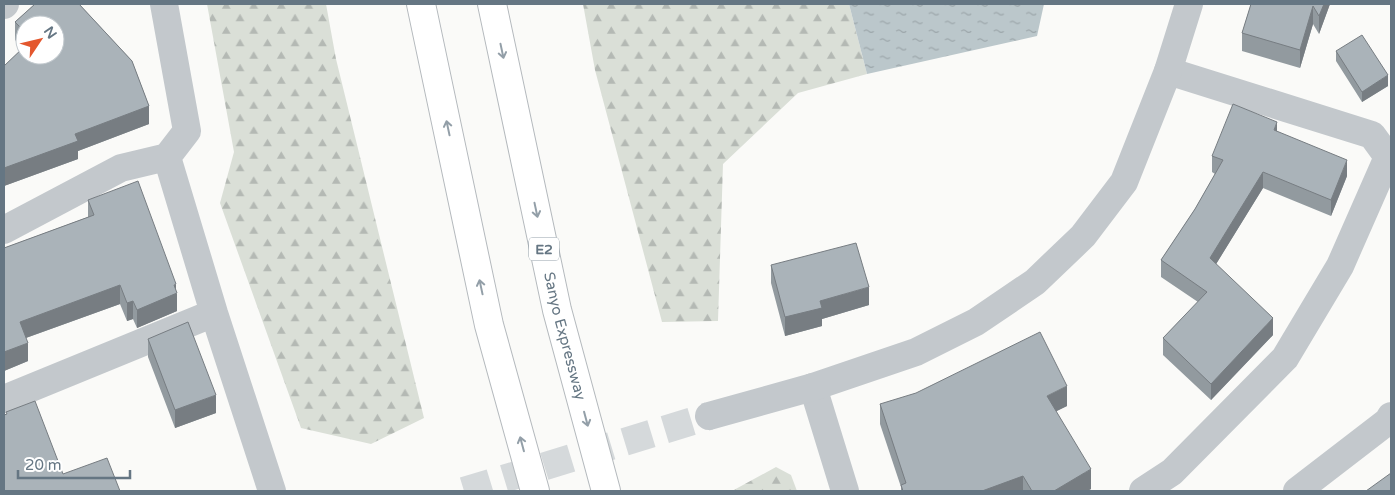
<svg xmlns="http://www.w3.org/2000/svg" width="1395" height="495" font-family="'Varela Round',sans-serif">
<defs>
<pattern id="forest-firs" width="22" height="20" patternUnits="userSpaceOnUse" patternTransform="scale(1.25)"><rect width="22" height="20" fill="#dadfd7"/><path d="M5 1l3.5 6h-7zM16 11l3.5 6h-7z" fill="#b4b9b4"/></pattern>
<pattern id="water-ripples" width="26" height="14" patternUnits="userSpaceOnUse" patternTransform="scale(1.25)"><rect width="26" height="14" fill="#bbc7cb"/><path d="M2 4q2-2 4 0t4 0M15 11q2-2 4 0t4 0" fill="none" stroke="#9ca6aa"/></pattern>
</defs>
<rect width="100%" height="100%" fill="#fafaf8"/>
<!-- forest -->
<path fill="url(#forest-firs)" d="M207 4H326L336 59 424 418 371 444 301 428 220 203 234 152Z
M583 4H849L867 74 798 93 723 164 718 321 662 322 595 70Z
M776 467 791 475 797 491H732Z"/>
<!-- water -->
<path fill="url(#water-ripples)" d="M849 4H1044L1037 36 867 74Z"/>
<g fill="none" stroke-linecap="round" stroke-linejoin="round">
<!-- tertiary-tunnel -->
<path stroke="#d5d9db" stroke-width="28" stroke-dasharray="28 14" stroke-linecap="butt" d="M464 491 709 416"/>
<defs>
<g id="motorway">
<path d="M421 4 489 325 535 491"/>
<path id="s1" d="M492 4 557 310 606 491"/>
</g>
</defs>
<!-- motorway casing -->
<use href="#motorway" stroke="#b4b9bd" stroke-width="30"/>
<!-- minor -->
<path stroke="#c3c8cc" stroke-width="28" d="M164 4 187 131 167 157 214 313 272 491
M4 5 5 4
M4 230 121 168 167 157
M813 387 845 491
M4 399 214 313
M1143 491 1172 472 1285 358 1340 266 1388 157 1372 135 1168 71
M1297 491 1388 421 1391 416"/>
<!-- tertiary -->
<path stroke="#c3c8cc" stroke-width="28" d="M709 416 813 387 916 352 976 322 1035 282 1083 236 1124 182 1168 71 1189 4"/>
<!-- motorway -->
<use href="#motorway" stroke="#fff" stroke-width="28"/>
</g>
<!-- wall -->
<path fill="#929a9f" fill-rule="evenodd" d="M35 4H79L132 61 149 106V124L78 151V159L4 186V66L23 48 15 40V22ZM25 25H55V55H25Z
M1251 4H1330L1319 34 1313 24 1300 68 1242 51V33Z
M1336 51 1388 86 1362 102 1336 61Z
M1277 131 1347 176 1331 216 1263 188 1216 264 1273 335 1211 400 1163 355V338L1198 302 1161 277V260L1195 209 1215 174 1212 172V156Z
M88 200 176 289 177 311 137 328 133 319 127 321 120 304 26 338 28 361 4 371V248L88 217Z
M771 265 869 305 822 319V326L785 336 771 283Z
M148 339 216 413 175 428 148 357Z
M880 404 1067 406 1056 411 1091 489 1087 491H901V487L880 424Z"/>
<!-- shaded-wall -->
<path fill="#777d82" d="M1324 4H1330L1319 34V16Z
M1313 6V24L1300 68V50Z
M1388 75V86L1362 102V92Z
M149 106V124L78 151V159L4 186V168L75 134Z
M1277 122V138L1274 130Z
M1347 160V176L1331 216V200Z
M1263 172V188L1210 274V258Z
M176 284V294L177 293V311L137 328V310Z
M120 285V304L20 340V322Z
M869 287V305L822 319V326L785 336V317L820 301Z
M133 301V319L127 321V303Z
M1273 318V335L1211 400V384Z
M28 343V361L4 371V352Z
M1067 386V406L1047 416V396Z
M216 395V413L175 428V410Z
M1091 469V489L1087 491H1054Z
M1023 476V491H982Z"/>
<!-- building -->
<path fill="#aab3b9" stroke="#777d82" d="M35 4H79L132 61 149 106 75 134 78 141 4 168V66L25 46V55H55V25H25V32L15 22Z
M1251 4H1324L1319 16 1313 6 1300 50 1242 33Z
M1362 35 1388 75 1362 92 1336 51Z
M1233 104 1277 122 1274 130 1347 160 1331 200 1263 172 1210 258 1273 318 1211 384 1163 338 1207 292 1161 260 1195 209 1223 160 1212 156Z
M138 181 176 284 174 285 177 293 137 310 133 301 127 303 120 285 20 322 28 343 4 352V248L94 215 88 200Z
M856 243 869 287 820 301 822 308 785 317 771 265Z
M188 322 216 395 175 410 148 339Z
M1040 332 1067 386 1047 396 1091 469 1054 491H1032L1023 476 982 491H903L901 485 906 483 880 404 916 393Z
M35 401 63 474 107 458 120 491H4V415L7 414 6 412Z
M1391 473V491H1366Z"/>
<!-- one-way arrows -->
<defs><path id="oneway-shaft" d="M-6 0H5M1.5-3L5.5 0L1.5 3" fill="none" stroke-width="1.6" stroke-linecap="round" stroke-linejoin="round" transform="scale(1.25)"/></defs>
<g stroke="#939fa8">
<use href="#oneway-shaft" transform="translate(502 51) rotate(78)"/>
<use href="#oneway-shaft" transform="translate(448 128) rotate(-102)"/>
<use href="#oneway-shaft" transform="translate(536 210) rotate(78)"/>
<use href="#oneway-shaft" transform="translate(481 287) rotate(-102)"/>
<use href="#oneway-shaft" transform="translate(586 419) rotate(75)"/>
<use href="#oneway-shaft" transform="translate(522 444) rotate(-105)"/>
</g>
<g text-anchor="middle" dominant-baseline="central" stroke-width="5" stroke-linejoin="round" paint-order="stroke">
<!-- shield labels -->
<rect fill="#fff" stroke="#939fa8" stroke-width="1" x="529" y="237.5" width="30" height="23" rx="4"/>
<g font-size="14" font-weight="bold" fill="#657683">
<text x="544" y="249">E2</text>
</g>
<!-- street labels -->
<g font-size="15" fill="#657683" stroke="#fff">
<text stroke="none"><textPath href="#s1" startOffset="340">Sanyo Expressway</textPath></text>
</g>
</g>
<!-- border -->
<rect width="1395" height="495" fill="none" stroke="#657683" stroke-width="10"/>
<!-- north arrow -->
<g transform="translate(40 40) rotate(55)"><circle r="24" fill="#ffffff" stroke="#c1c8cd"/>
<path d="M0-4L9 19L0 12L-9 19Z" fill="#e4572e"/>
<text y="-8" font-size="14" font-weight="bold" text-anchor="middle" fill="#657683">N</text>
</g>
<!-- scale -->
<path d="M18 470v8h112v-8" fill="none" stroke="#657683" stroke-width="2.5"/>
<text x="25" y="470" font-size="15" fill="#657683" stroke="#ffffff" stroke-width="4" paint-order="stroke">20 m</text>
</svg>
